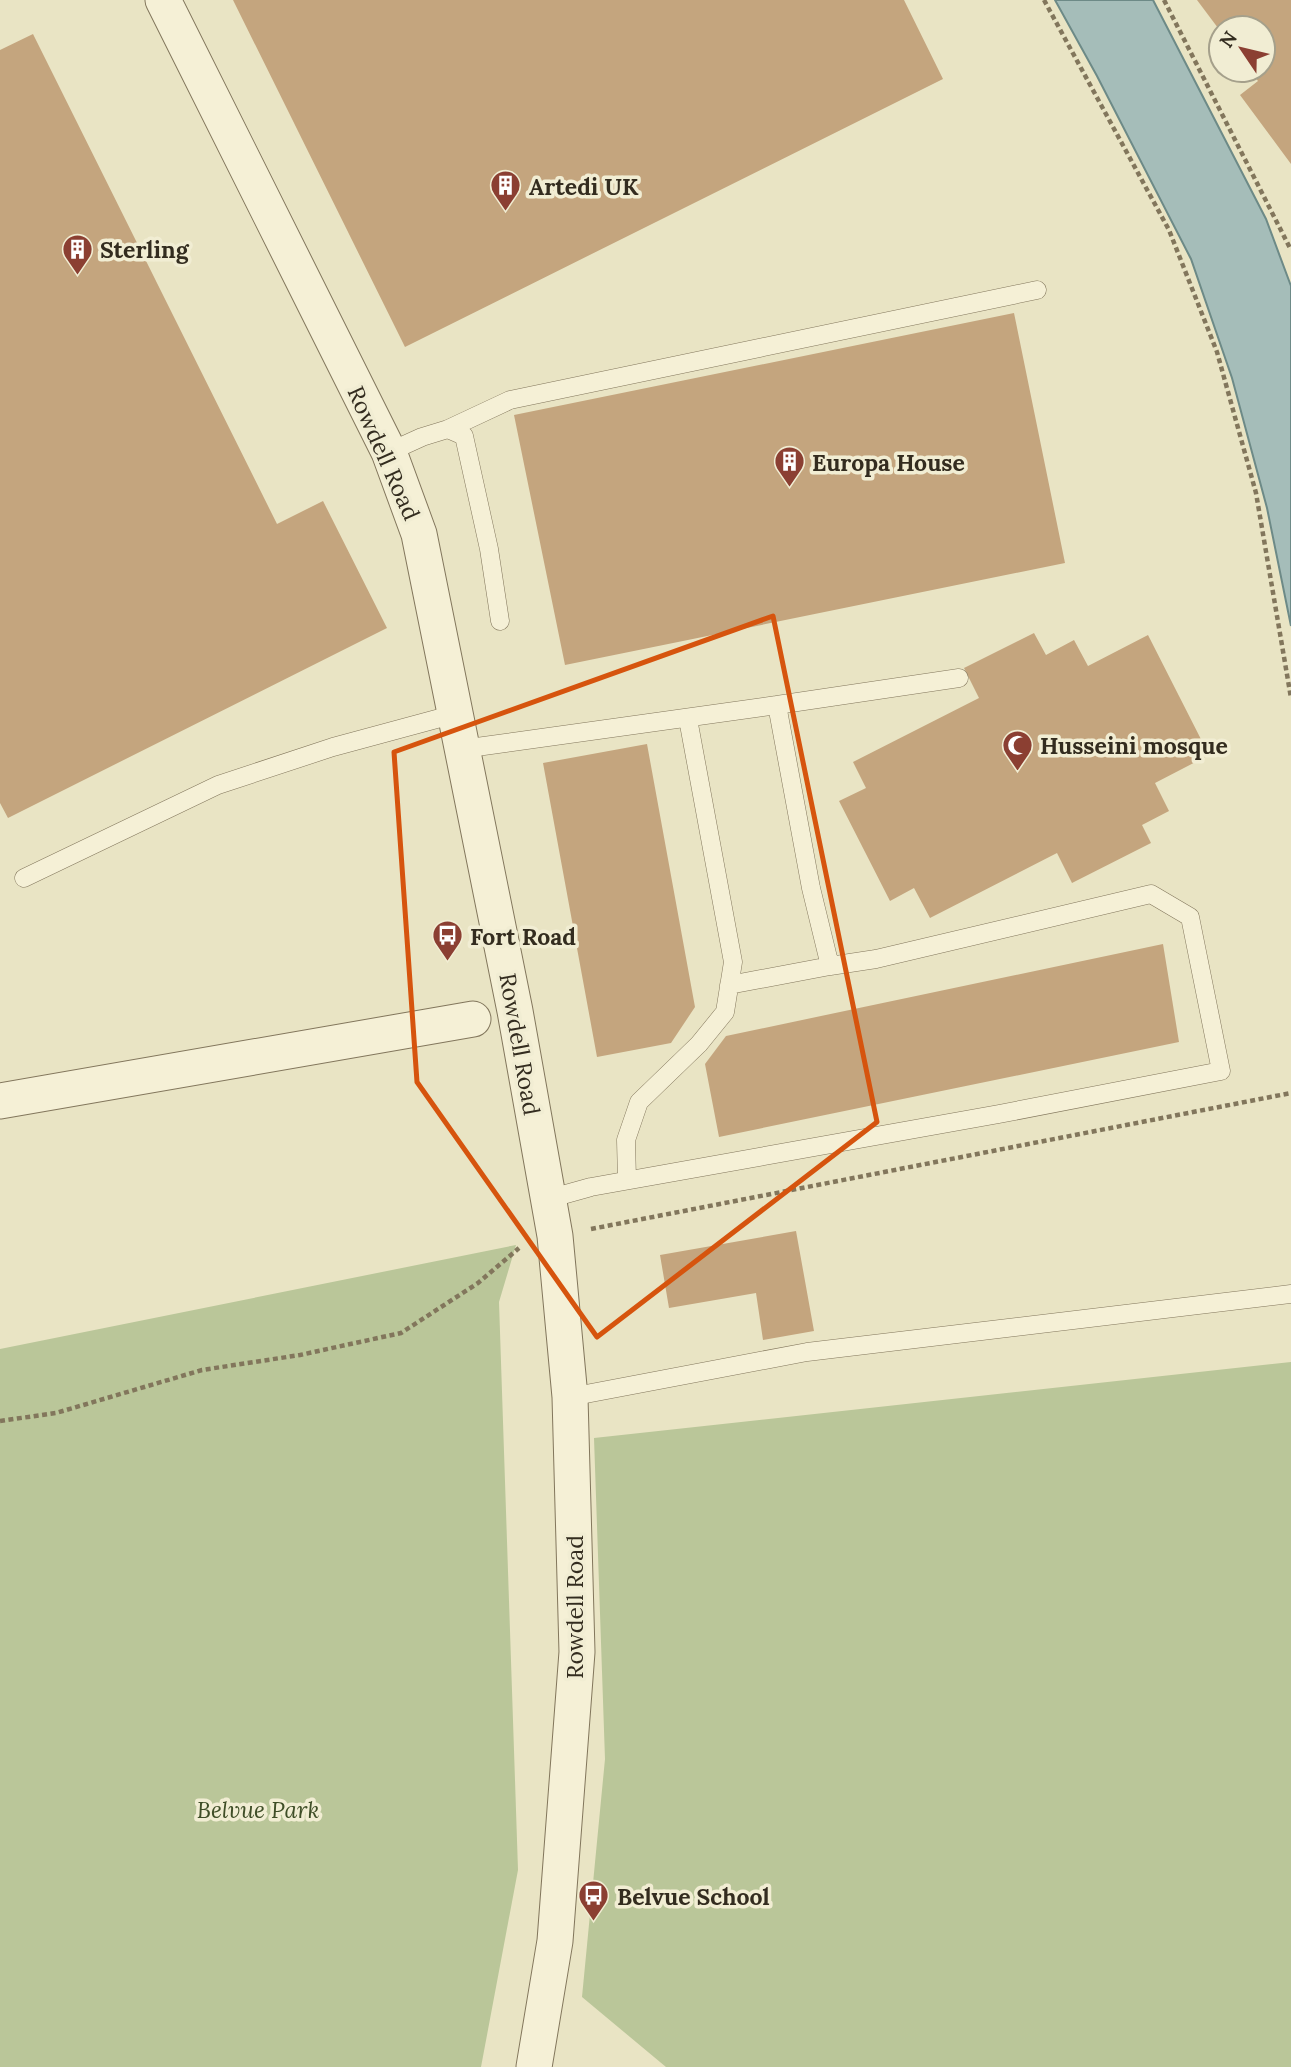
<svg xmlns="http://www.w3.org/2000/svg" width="1291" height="2067" font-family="Lora,serif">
<rect width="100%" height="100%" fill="#e9e4c4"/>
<!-- green -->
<path fill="#bac699" d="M516 1245 499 1302 518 1870 481 2067H0V1349Z
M1291 1362V2067H666L582 1997 605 1759 594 1438Z"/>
<!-- water -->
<path fill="#a5bdb9" stroke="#6d8a87" stroke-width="2" d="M1055 0H1153L1266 219 1291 286V626L1267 508 1232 378 1191 259 1097 76Z"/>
<!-- building -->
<path fill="#c4a57e" d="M233 0H904L943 79 405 347Z
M1197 0H1291V164L1240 95 1258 81 1249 70H1263V28H1221V32Z
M33 34 277 524 323 501 387 628 8 818 0 803V50Z
M1014 313 1065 563 565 665 514 415Z
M1034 633 1046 655 1074 640 1088 666 1148 635 1209 755 1155 783 1169 811 1142 825 1151 843 1072 883 1057 853 930 918 914 888 890 901 839 801 866 788 853 762 979 698 964 668Z
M647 744 695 1007 671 1043 597 1057 543 763Z
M1163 944 1179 1042 719 1137 705 1064 726 1036Z
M796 1231 814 1331 763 1340 756 1293 669 1308 660 1255Z"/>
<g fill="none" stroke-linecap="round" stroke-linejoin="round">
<defs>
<path id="service" d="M448 429 510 400 1037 290
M389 452 422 437 448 429 464 436 489 549 500 621
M777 705 959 678
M462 749 777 705 811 888 830 966 876 959 1151 894 1190 917 1221 1071 999 1114 591 1187 548 1199
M24 878 218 785 333 747 455 714
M729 985 830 966
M627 1180 626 1140 639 1102 699 1044 725 1012 733 962 688 719
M570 1397 807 1352 1291 1294"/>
<path id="minor" d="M163 0 389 452 419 534 515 1011 555 1236 570 1397 577 1652 555 1941 534 2067
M0 1101 473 1019"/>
</defs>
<!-- service casing -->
<use href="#service" stroke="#82765c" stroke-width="19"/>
<!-- minor casing -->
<use href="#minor" stroke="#82765c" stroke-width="37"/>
<!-- path -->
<path stroke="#82765c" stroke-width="4.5" stroke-dasharray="5 3.5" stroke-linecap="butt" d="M1044 0 1169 230 1217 352 1256 493 1291 698
M1164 0 1291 250
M591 1229 1291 1093
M0 1421 56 1413 202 1370 300 1355 401 1333 478 1283 519 1248"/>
<!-- service -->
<use href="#service" stroke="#f5f0d6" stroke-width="18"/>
<!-- minor -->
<use href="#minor" stroke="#f5f0d6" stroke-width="35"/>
</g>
<!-- marked area -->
<path fill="none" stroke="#d6540e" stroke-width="5" stroke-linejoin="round" d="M773 616 877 1122 597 1337 417 1082 394 752Z"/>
<!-- icons -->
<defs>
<symbol id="building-pin" viewBox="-11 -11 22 30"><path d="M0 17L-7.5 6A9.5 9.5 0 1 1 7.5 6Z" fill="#8b3f32" stroke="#f1edd3"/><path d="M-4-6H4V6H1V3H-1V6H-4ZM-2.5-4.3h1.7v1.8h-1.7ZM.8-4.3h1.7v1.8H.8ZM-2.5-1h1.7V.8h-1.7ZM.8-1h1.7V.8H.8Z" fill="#fff"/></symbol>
<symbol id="mosque-pin" viewBox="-11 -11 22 30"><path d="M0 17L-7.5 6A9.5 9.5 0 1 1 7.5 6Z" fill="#8b3f32" stroke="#f1edd3"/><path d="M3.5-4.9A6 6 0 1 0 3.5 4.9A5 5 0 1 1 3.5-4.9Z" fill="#fff"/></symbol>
<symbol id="bus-pin" viewBox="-11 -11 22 30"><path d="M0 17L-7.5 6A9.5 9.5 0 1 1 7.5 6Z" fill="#8b3f32" stroke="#f1edd3"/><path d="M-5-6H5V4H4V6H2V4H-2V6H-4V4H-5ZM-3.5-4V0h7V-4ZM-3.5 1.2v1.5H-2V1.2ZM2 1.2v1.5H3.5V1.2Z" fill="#fff"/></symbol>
</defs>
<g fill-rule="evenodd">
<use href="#building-pin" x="488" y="168" width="35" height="47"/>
<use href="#building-pin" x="60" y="232" width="35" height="47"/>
<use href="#building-pin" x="772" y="444" width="35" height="47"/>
<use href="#mosque-pin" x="1000" y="728" width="35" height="47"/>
<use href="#bus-pin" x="430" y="918" width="35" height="47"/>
<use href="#bus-pin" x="576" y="1878" width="35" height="47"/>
</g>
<g text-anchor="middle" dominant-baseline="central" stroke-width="7" stroke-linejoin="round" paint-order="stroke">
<!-- poi labels -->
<g font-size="23" font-weight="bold" fill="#332c1f" stroke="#f1edd3" text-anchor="start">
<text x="529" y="186">Artedi UK</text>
<text x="100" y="249">Sterling</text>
<text x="812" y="462">Europa House</text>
<text x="1040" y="745">Husseini mosque</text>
<text x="470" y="936">Fort Road</text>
<text x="617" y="1896">Belvue School</text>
</g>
<!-- street labels -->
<g font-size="23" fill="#332c1f" stroke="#f1edd3">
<text transform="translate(384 453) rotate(66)">Rowdell Road</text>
<text transform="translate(520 1044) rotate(80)">Rowdell Road</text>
<text transform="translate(574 1607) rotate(-90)">Rowdell Road</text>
</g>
<!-- park labels -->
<g font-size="23" font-style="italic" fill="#3f4e27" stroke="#f1edd3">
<text x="258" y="1809">Belvue Park</text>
</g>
</g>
<!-- north arrow -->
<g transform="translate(1242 49) rotate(305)"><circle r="33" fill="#f1edd3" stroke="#a5a08b" stroke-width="2"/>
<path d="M0-5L12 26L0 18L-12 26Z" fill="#8b3f32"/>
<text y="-10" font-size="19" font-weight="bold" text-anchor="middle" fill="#332c1f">N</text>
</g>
</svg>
